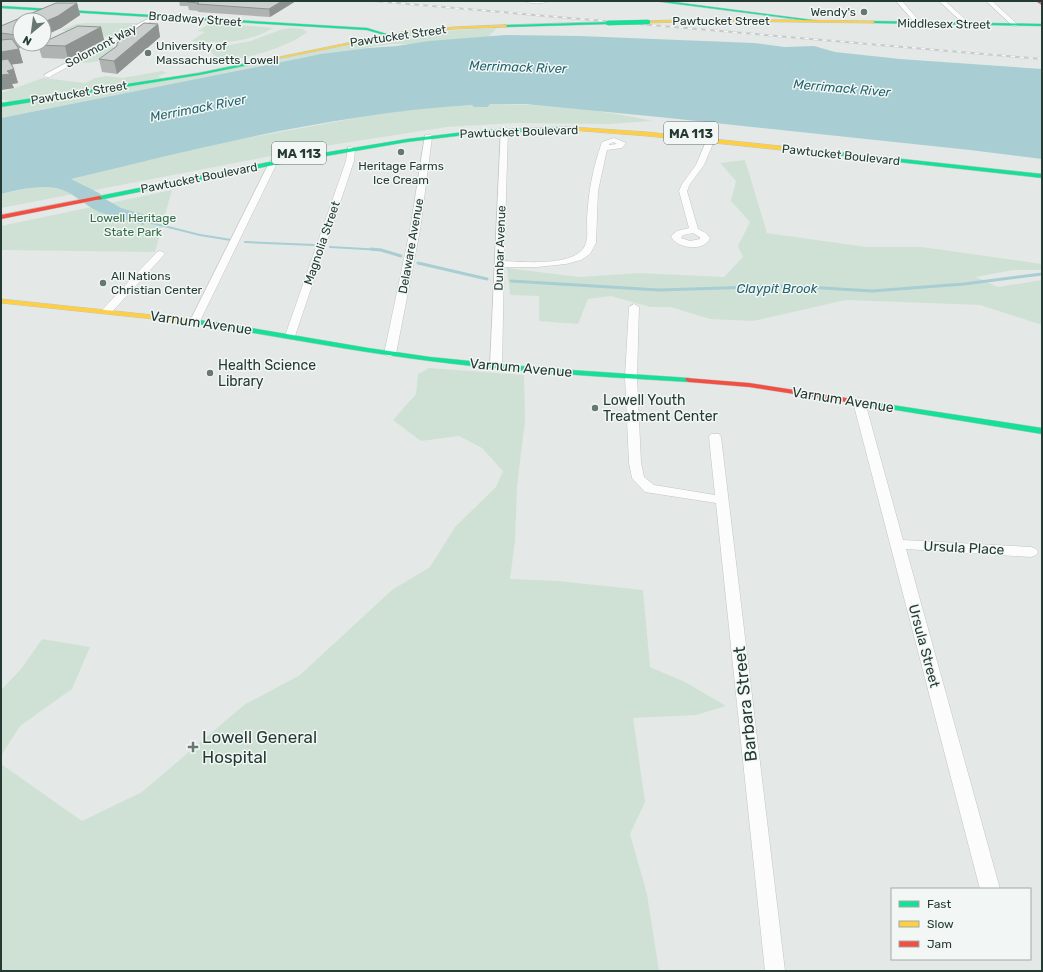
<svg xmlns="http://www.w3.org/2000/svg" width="1043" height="972" font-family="Rubik,sans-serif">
<rect width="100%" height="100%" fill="#e4e9e7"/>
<!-- green -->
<path fill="#cfe1d4" d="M85 23H138L112 37 82 35 61 30 76 24Z
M220 23 239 24V25L273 28C248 43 220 44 191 41L205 32 198 31 207 25Z
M290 28 303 29 307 32C293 45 239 63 220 59 216 58 213 54 210 51L214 48 251 41 280 30Z
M497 28 487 38 428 41 410 44H392L305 57 1 118V107L422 32Z
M108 44 118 50C100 62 96 64 74 62H79L109 46 106 45Z
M162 71 166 73 158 76 161 78 13 102 1 99V93L43 78 85 83 95 78 106 76 122 78Z
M490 104C545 104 599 109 653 121L609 124 515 123 447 127 318 147 1 208V194L71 179 220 143 384 113 424 108Z
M745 160 767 233 866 247H922L1042 264V270H1013L976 277 998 287 1042 280V325L980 305 846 300 753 321 710 319 671 307H650L611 296 588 299 578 324 539 321V296L510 295 507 268 579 277 639 273 724 277 743 257 738 246 750 222 731 201 736 181 720 163Z
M172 190 155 252 1 250V226Z
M429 368 524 375 525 421 517 486 515 541 510 579 558 581 643 590 650 667 685 682 726 706 696 715 633 718 645 802 630 834 647 894 659 971H1V764L82 821 142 792 244 705 300 675 392 590 430 567 455 527 496 487 503 471 482 448 459 436 421 441 393 420 416 394 418 374Z
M42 639 90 647 72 689 20 726 1 756V690L21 669Z"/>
<!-- water -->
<path fill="#a8ced3" d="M506 35 580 36 754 43 785 47 814 46 835 52 900 59 1042 69V159L970 150 659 117 525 104H490L487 107H474L472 105C337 113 203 147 71 179L99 193 107 200 121 208 156 218 143 225C129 220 113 217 99 212 84 205 72 191 56 188 38 185 18 190 1 194V118L321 54 368 48 397 46 428 41Z"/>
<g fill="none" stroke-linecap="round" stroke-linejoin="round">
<!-- stream-far1 -->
<path stroke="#a8ced3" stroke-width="2" d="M144 221 200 235 231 240
M245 242 314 245
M330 247 382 250"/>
<!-- stream -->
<path stroke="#a8ced3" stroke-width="3" d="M371 249 381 250 401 256
M418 263 487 279
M511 281 659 290 791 286 872 291 964 284 1042 274"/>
<defs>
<path id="street" d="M524 1H549C543 4 530 4 524 1Z
M896 1H902L921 23V25H917Z
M939 1H945L969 23V25H965Z
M986 1H992L1017 24V26H1013Z
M157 14 160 16 159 17 51 76 50 77H46L44 75Z
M501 128H507L508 130 504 261C524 262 568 266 582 250 589 243 587 229 587 220 588 193 593 167 602 142L614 138 626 143 622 148 607 150 606 154 598 191 596 243 590 254 581 260 566 264 537 267H504L502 366 496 369 490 366ZM613 142 617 144 609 145V144Z
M425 135H431L432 137 420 230 396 354 390 357 384 354 410 230Z
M707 139H713L714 141 704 165 690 184 687 191 698 229 706 233 710 238C705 252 676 249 671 236L677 231 689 228 679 191 682 184 696 165ZM693 233 700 237V239L690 241 681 238 683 235Z
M348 147H351L355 149 354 161 295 336 294 338H286L285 336 346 161Z
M270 161H273L277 163 200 321 199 323H191L190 321Z
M160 251 163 252 165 254 163 256 111 313H103L102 311 103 309 157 252Z
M634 304 639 307 637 377 641 463 644 477 654 485 715 495 709 437 711 434H719L721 437 785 971H765L716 503 645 492 632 478 629 463 625 377 629 307Z
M859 398 863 400 865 402 903 540 1031 547 1036 549 1038 552 1036 555 1031 557 906 549 1000 889H980L853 402 855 400Z"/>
<path id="fast" d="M654 1H666L820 21 818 22Z
M1 6 367 28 390 35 388 36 367 30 1 8Z
M872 21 1042 24V26L873 23Z
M608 22 609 24 506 27 504 26 506 25Z
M276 57 278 59 199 75 1 107V103L199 73Z
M572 127 575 129 574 130 481 133 407 142 274 165 99 200 96 198 99 196 274 161 407 139 481 130Z
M819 150 1042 174V178L817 153V151Z
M188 319 216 322 368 348 430 357 541 368 689 378 693 380 689 382C603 377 516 372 430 361 350 351 271 335 191 323L187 321Z
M856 400H859L1042 428V434L859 404 855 402Z"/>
<path id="slow" d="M713 19 873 21 875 22 873 23 713 21 648 23 646 22 648 21Z
M506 25 507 27 454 29 401 34 276 59 274 58 401 32 454 27Z
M572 127 647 132 819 150 822 152 819 154 647 136 570 130 569 129Z
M1 299 191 319 195 321 191 323 1 303Z"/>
<path id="jam" d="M1036 1H1040L1042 5Z
M99 196 102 198 101 199 1 219V215Z
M686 378 749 383 859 400 863 402 859 404 749 387 689 382 685 380Z"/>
</defs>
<!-- street casing -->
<use href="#street" stroke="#c1c6c4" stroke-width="1"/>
<!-- fast casing -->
<use href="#fast" stroke="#c0c6c4" stroke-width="1"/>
<!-- slow casing -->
<use href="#slow" stroke="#c0c6c4" stroke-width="1"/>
<!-- jam casing -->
<use href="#jam" stroke="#c0c6c4" stroke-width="1"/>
<!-- street -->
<use href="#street" fill="#fbfcfb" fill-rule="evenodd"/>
<!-- fast -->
<use href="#fast" fill="#16e098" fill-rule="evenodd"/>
<!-- slow -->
<use href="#slow" fill="#ffcf43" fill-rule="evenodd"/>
<!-- jam -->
<use href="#jam" fill="#f24e42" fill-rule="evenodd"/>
<defs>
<path id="rail" d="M374 1 1042 59"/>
</defs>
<!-- rail casing -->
<use href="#rail" stroke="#c7cac9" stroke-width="2"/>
<!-- rail -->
<use href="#rail" stroke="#f2f7f5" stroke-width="1.5" stroke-dasharray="4.5" stroke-linecap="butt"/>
<defs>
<path id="fast-bridge" d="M608 23 648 22"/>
</defs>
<!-- fast-bridge casing -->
<use href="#fast-bridge" stroke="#bdc4c2" stroke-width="5" stroke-linecap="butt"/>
<!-- fast-bridge -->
<use href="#fast-bridge" stroke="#16e098" stroke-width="4.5"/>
</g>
<!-- wall -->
<path fill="#afb3b1" d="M179 1H296L270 17 198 12V11L189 10 188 6H180Z
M77 3 80 15 61 28 44 36V20L19 48 18 47 19 49 23 63 12 64 18 83 12 84 14 88 1 90V26Z
M158 24 160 37 117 74 102 72 99 59Z
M101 27 104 40 68 59 42 58 38 45Z"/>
<!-- shaded-wall -->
<path fill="#8e9290" d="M282 1H296L270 17 269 9Z
M77 3 80 15 61 28 44 36V22Z
M158 24 160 37 117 74 114 61Z
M101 27 104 40 68 59 65 46Z
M20 33V44H27L19 48 16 35Z
M19 49 23 63 2 66 1 64V52Z
M14 69 18 83 12 84 14 88 1 90V75L7 71Z"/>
<!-- building -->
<path fill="#cbd0ce" stroke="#8e9290" d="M189 1H282L269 9 197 4 199 3 187 2Z
M56 3H77L58 16 44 22V20H20V33L16 35 1 33V26Z
M144 23 158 24 114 61 99 59 117 46V43Z
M78 26 101 27 65 46 38 45 40 44H44V42Z
M12 39 19 49 1 52V40Z
M8 59 14 69 7 71 10 74 1 75V60Z"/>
<!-- markers -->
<g fill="#677772" stroke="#f2f7f5" stroke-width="1.5">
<circle cx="864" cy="12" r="4"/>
<circle cx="148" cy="53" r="4"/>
<circle cx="401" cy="152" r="4"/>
<circle cx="103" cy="283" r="4"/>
<circle cx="210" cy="373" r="4"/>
<circle cx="595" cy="408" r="4"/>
<path d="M191 741h4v4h4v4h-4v4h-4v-4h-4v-4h4z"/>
</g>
<g text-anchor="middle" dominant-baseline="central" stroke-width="3" stroke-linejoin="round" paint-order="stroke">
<!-- far-poi labels -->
<g font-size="12" fill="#243a33" stroke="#f2f7f5" text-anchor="start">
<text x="856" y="12" text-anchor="end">Wendy's</text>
<text x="156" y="46">University of<tspan x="156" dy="14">Massachusetts Lowell</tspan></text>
<text x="401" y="166" text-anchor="middle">Heritage Farms<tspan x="401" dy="14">Ice Cream</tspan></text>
<text x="111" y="276">All Nations<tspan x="111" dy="14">Christian Center</tspan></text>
</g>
<!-- far-street labels -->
<g font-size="12" fill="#243a33" stroke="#f2f7f5">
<text transform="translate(195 19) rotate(4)">Broadway Street</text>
<text x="721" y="21">Pawtucket Street</text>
<text transform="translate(944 24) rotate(1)">Middlesex Street</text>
<text transform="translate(398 36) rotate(-8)">Pawtucket Street</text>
<text transform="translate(101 46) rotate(-28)">Solomont Way</text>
<text transform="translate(79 93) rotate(-9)">Pawtucket Street</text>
<text transform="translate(519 132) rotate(-2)">Pawtucket Boulevard</text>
<text transform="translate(841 155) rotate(6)">Pawtucket Boulevard</text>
<text transform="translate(199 178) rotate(-11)">Pawtucket Boulevard</text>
<text transform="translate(322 243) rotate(-71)">Magnolia Street</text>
<text transform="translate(411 246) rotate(-80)">Delaware Avenue</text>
<text transform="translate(500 248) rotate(-88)">Dunbar Avenue</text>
</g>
<!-- far-park labels -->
<g font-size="12" fill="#326c48" stroke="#f2f7f5">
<text x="133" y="218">Lowell Heritage<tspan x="133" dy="14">State Park</tspan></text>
</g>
<!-- far-water labels -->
<g font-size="13" font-style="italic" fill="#24646f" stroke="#f2f7f5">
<text transform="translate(518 67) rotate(2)">Merrimack River</text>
<text transform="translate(842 88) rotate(5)">Merrimack River</text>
<text transform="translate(198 108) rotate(-11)">Merrimack River</text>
<text x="777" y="288">Claypit Brook</text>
</g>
<!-- shield labels -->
<g fill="#f2f7f5" stroke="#62736d" stroke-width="1">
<rect x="664" y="122" width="54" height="22" rx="3"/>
<rect x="272" y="142" width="54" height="22" rx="3"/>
</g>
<g font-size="13" font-weight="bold" fill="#243a33">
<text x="691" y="133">MA 113</text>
<text x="299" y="153">MA 113</text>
</g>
<!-- street labels -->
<g font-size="14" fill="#243a33" stroke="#f2f7f5">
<text transform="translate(201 323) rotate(8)">Varnum Avenue</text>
<text transform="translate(521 368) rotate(5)">Varnum Avenue</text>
<text transform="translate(843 400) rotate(9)">Varnum Avenue</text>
<text transform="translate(964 548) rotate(3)">Ursula Place</text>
<text transform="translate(924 646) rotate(75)">Ursula Street</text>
</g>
<!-- poi labels -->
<g font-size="14" fill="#243a33" stroke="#f2f7f5" text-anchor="start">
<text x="218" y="365">Health Science<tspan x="218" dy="16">Library</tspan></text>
<text x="603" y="400">Lowell Youth<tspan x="603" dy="16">Treatment Center</tspan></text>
</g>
<!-- near-street labels -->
<g font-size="17" fill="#243a33" stroke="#f2f7f5">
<text transform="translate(745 704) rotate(-96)">Barbara Street</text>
</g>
<!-- near-poi labels -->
<g font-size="17" fill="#243a33" stroke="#f2f7f5" text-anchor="start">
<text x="202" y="737">Lowell General<tspan x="202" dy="20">Hospital</tspan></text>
</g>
</g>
<!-- border -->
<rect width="1043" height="972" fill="none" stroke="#243a33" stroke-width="4"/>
<!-- legend -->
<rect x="891" y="888" width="140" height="72" fill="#f2f7f5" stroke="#a0aba7"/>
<rect x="899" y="901" width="20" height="6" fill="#16e098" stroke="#a0aba7"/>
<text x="927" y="908" font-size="12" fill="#243a33">Fast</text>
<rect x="899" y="921" width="20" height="6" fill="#ffcf43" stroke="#a0aba7"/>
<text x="927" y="928" font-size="12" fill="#243a33">Slow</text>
<rect x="899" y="941" width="20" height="6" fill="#f24e42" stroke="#a0aba7"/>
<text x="927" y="948" font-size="12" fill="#243a33">Jam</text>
<!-- north arrow -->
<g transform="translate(32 32) rotate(209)"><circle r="19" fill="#f2f7f5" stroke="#a0aba7"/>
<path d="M0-3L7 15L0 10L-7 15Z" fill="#677772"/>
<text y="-6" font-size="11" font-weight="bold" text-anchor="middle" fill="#243a33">N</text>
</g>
</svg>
